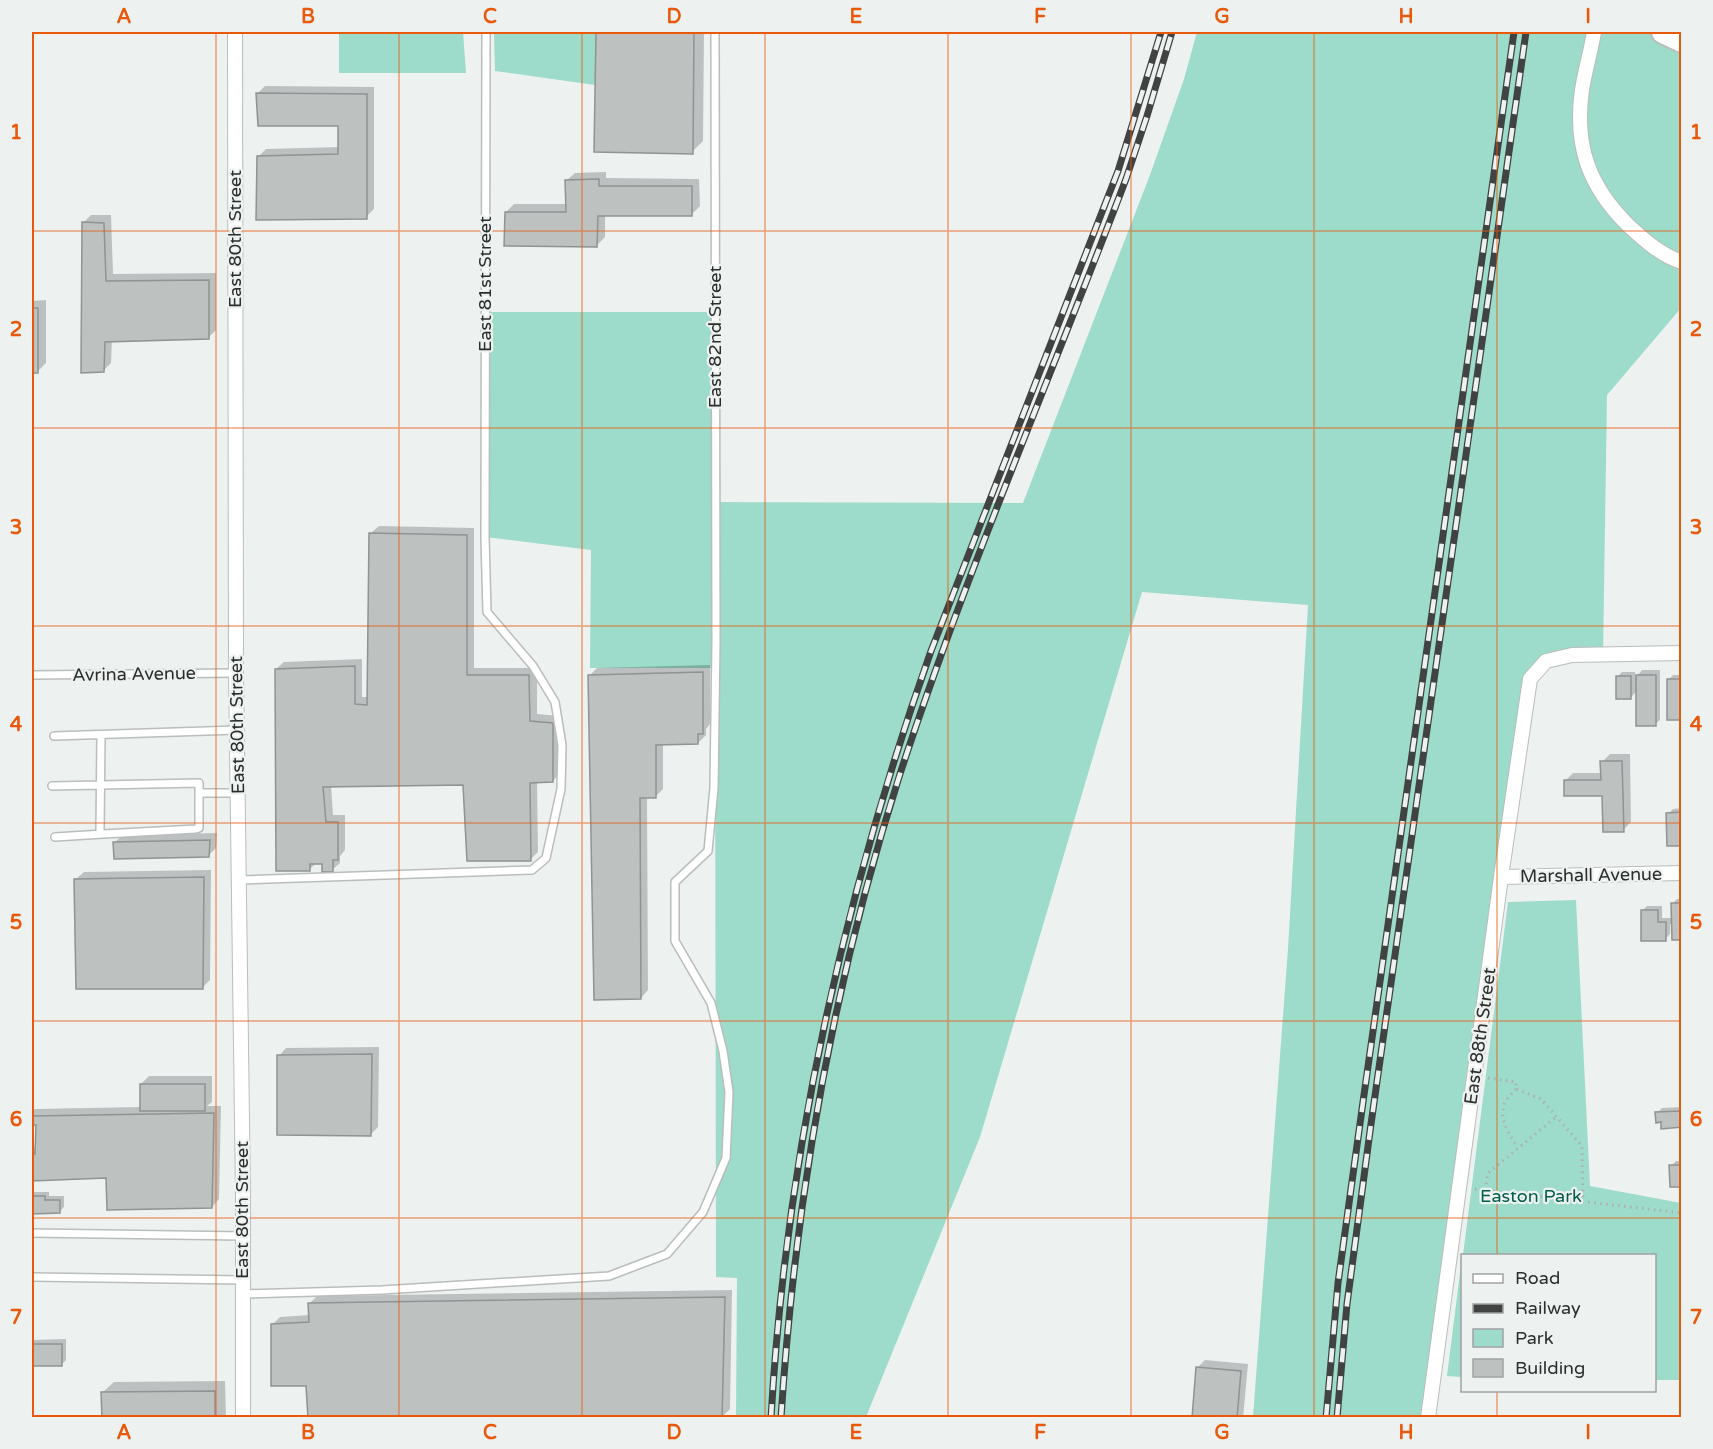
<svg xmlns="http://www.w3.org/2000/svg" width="1713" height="1449" font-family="'Varela Round',sans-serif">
<rect width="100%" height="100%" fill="#edf1f0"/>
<!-- green -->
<path fill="#9ddbca" d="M339 32H463L466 73H339Z
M494 32H596L595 85 495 71Z
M1197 32H1663L1681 41V308L1607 395 1603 655 1546 661 1530 680 1428 1417H1253L1288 949 1308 605 1142 592 980 1137 866 1417H736L737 1278 716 1277 715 668H590L591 550 485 537V312H715L716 502 1023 503 1150 175 1184 79Z
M1576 900 1590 1186 1681 1203V1380H1655L1654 1256 1463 1255 1508 902Z
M1462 1257V1377L1447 1376Z"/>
<!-- shadow -->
<path fill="#0003" d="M597 32H704L703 141 692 152 596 151Z
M265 86 374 87V209L366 217 258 157 266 149 339 147V124L257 94Z
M606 172V178L699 179 700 206 692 214 605 215V237L597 245 506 212 514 204H567V180L575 173Z
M91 215H111L113 274 216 273V330L208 338 112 340 111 363 104 370 83 223Z
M46 300V363L38 371H32V301Z
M379 526 474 528V668H537V714L560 716V773L553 781H537L538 852 530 860 465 784 331 785 333 815H345V850L340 856V863L332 870 324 863H316L310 869 276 669 284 662 362 659V697H369L371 533Z
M710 665V724L706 729V735L698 743H663V789L655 797H647L648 990 641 998 589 676 597 668Z
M1642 670H1660V720L1655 724 1637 691 1631 697 1617 677 1622 672H1635L1636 677Z
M1673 675H1682V718L1668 680Z
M1610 754H1630L1631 822 1623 830 1604 794 1565 781 1573 773H1602V762Z
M1682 808V845L1668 814 1673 809Z
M217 833 216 848 208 856 115 842 123 835Z
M211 870 210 980 202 988 76 879 84 872Z
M1677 899H1682V939L1673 924H1670V934L1665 939 1642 911 1647 906H1662V918H1673L1672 904Z
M379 1047 378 1127 370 1135 279 1056 286 1048Z
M149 1076H212V1102L207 1106H221L219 1199 212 1207 107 1177 32 1180V1148L36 1147 37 1124H32V1112L35 1109 141 1107V1084Z
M1682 1107V1126L1662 1121 1657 1113 1662 1108Z
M1676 1161H1682V1185L1671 1166Z
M32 1192H49V1196H64V1207L59 1212H32Z
M732 1290 730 1409 722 1417 308 1385 273 1324 280 1317 310 1315 309 1304 317 1296Z
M66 1339V1360L61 1365H32V1340Z
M1205 1360 1248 1364 1243 1418H1193L1197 1368Z
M225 1381 226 1418H103V1392L114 1382Z"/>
<!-- building -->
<path fill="#bdc1c0" stroke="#8f9392" stroke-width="1.5" d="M596 32H694L693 154 594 152Z
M256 93 367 94V219L256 220 257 156 338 154V126H258Z
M599 179V186H692V216H598L597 247 504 246 505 212H566L565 180Z
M82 222 104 223 106 281 209 280V339L105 342 104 372 81 373Z
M32 308H38V373H32Z
M369 533 467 535V675H529L530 721 553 723V782L530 783 531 861H467L463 785 323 787 326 822H338V860H333V872H322V864H310V871H276L275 669 355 666V704L367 705Z
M703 672V734H698V744L656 745V798H640L641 999 594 1000 588 675Z
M1636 675H1656V726H1636Z
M1616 676H1631V699H1616Z
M1667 679H1682V720H1667Z
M1600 761H1622L1624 832H1603L1602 796H1564V780H1601Z
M1682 812V846H1667L1666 813Z
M210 840 209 857 114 859 113 842Z
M204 877 203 989H76L74 879Z
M1671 903H1682V940H1672Z
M1641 910H1658V922H1666V941H1641Z
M372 1054 371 1136 277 1135V1055Z
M140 1084H205V1111H140Z
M1682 1111V1127L1661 1129V1122L1656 1123 1655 1112Z
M214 1113 212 1208 107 1210 106 1178 32 1181V1154H35L36 1125H32V1116Z
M1669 1165H1682V1187H1670Z
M32 1196H45V1200H60V1213L32 1214Z
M725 1297 722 1418H308L306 1386H271V1324L309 1322 308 1303Z
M32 1344H62V1366H32Z
M1196 1367 1241 1371 1237 1418H1192Z
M215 1391V1418H102L101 1392Z"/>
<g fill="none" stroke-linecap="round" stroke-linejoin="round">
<defs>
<path id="service" d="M32 675 236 673
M54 736 237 730
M52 786 199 783V828L196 829 103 834 100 831 101 735
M199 793H238
M55 837 103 834
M239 880 532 870 546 858 561 789 562 745 555 702 533 666 487 612 485 537 486 32
M32 1233 243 1236
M32 1277 243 1280
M243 1294 382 1290 609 1276 667 1254 703 1212 726 1158 729 1092 723 1051 711 1003 675 941V882L708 851 714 788 716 642 715 32"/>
<path id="minor" d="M235 32 236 673 243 1195V1418
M1594 32C1591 51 1585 70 1582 90 1574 146 1589 187 1629 226 1644 240 1662 256 1682 262
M1501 877 1682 873
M1428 1418 1501 877 1530 679 1546 661 1572 655 1682 653"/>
<path id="primary" d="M1663 32 1682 41"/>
</defs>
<!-- service casing -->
<use href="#service" stroke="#b9bdbb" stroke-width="10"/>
<!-- minor casing -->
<use href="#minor" stroke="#b9bdbb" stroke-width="16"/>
<!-- primary casing -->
<use href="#primary" stroke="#b9bdbb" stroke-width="26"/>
<!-- path -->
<path stroke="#adb0af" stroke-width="3" stroke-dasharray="1.5 4.5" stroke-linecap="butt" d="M1488 1078 1516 1082V1089L1541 1099 1582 1146 1583 1201
M1516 1089C1513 1093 1505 1099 1504 1105 1499 1119 1510 1137 1518 1147
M1475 1189 1682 1213
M1485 1190 1488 1173 1556 1117"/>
<!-- service -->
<use href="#service" stroke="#fff" stroke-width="7"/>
<!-- minor -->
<use href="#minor" stroke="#fff" stroke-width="14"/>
<!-- primary -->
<use href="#primary" stroke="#fff" stroke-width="22"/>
<defs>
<path id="rail" d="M771 1418C786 1155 843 899 931 651L1118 171 1161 32
M781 1418C795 1199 833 982 900 774 966 572 1051 377 1126 179L1147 116 1172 32
M1326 1418 1338 1283 1363 1102 1514 32
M1337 1418 1347 1304 1371 1124 1526 32"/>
</defs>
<!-- rail casing -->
<use href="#rail" stroke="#414342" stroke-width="7"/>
<!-- rail -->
<use href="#rail" stroke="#edf1f0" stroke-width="4.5" stroke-dasharray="14" stroke-linecap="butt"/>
</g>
<!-- grid -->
<path fill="none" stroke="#e8590c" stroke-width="1.5" stroke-opacity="0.55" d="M216 32V1418M399 32V1418M582 32V1418M765 32V1418M948 32V1418M1131 32V1418M1314 32V1418M1497 32V1256M32 231H1682M32 428H1682M32 626H1682M32 823H1682M32 1021H1682M32 1218H1682M1497 1390V1418"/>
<g text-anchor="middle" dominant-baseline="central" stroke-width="4.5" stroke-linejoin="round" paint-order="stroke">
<!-- street labels -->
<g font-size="18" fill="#2c2e2d" stroke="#edf1f0">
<text transform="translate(235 239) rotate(-90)">East 80th Street</text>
<text transform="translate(485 284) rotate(-90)">East 81st Street</text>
<text transform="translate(715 337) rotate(-90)">East 82nd Street</text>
<text transform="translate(134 674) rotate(-1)">Avrina Avenue</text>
<text transform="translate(237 725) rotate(-91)">East 80th Street</text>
<text transform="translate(1591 875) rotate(-1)">Marshall Avenue</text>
<text transform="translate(1480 1036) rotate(-82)">East 88th Street</text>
<text transform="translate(242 1210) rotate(-90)">East 80th Street</text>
</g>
<!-- park labels -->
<g font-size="18" fill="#005c4c" stroke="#edf1f0">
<text x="1531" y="1196">Easton Park</text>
</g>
</g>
<!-- border -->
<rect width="1713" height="1449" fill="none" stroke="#edf1f0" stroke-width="66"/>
<!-- legend -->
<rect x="1461" y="1254" width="195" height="138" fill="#edf1f0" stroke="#a0a3a2" stroke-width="1.5"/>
<rect x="1473" y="1274" width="30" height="9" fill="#ffffff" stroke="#a0a3a2" stroke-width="1.5"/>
<text x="1515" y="1284" font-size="18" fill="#2c2e2d">Road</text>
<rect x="1473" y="1304" width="30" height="9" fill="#414342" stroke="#a0a3a2" stroke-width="1.5"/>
<text x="1515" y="1314" font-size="18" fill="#2c2e2d">Railway</text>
<rect x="1473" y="1329" width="30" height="18" fill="#9ddbca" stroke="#a0a3a2" stroke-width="1.5"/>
<text x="1515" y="1344" font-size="18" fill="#2c2e2d">Park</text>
<rect x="1473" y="1359" width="30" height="18" fill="#bdc1c0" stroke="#a0a3a2" stroke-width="1.5"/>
<text x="1515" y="1374" font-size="18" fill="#2c2e2d">Building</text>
<rect x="33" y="33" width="1647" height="1383" fill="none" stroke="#e8590c" stroke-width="2"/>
<g font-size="20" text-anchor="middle" font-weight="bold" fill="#e8590c">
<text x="124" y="23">A</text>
<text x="308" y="23">B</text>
<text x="490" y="23">C</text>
<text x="674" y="23">D</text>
<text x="856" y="23">E</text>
<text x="1040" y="23">F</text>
<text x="1222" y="23">G</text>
<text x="1406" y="23">H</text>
<text x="1588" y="23">I</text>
<text x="16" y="139">1</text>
<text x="1696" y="139">1</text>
<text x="16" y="336">2</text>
<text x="1696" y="336">2</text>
<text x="16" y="534">3</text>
<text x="1696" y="534">3</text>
<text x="16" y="731">4</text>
<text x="1696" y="731">4</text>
<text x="16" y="929">5</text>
<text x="1696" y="929">5</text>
<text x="16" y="1126">6</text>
<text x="1696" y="1126">6</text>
<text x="16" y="1324">7</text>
<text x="1696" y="1324">7</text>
<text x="124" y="1439">A</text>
<text x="308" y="1439">B</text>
<text x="490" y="1439">C</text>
<text x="674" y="1439">D</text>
<text x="856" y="1439">E</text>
<text x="1040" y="1439">F</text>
<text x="1222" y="1439">G</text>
<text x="1406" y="1439">H</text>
<text x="1588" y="1439">I</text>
</g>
</svg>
